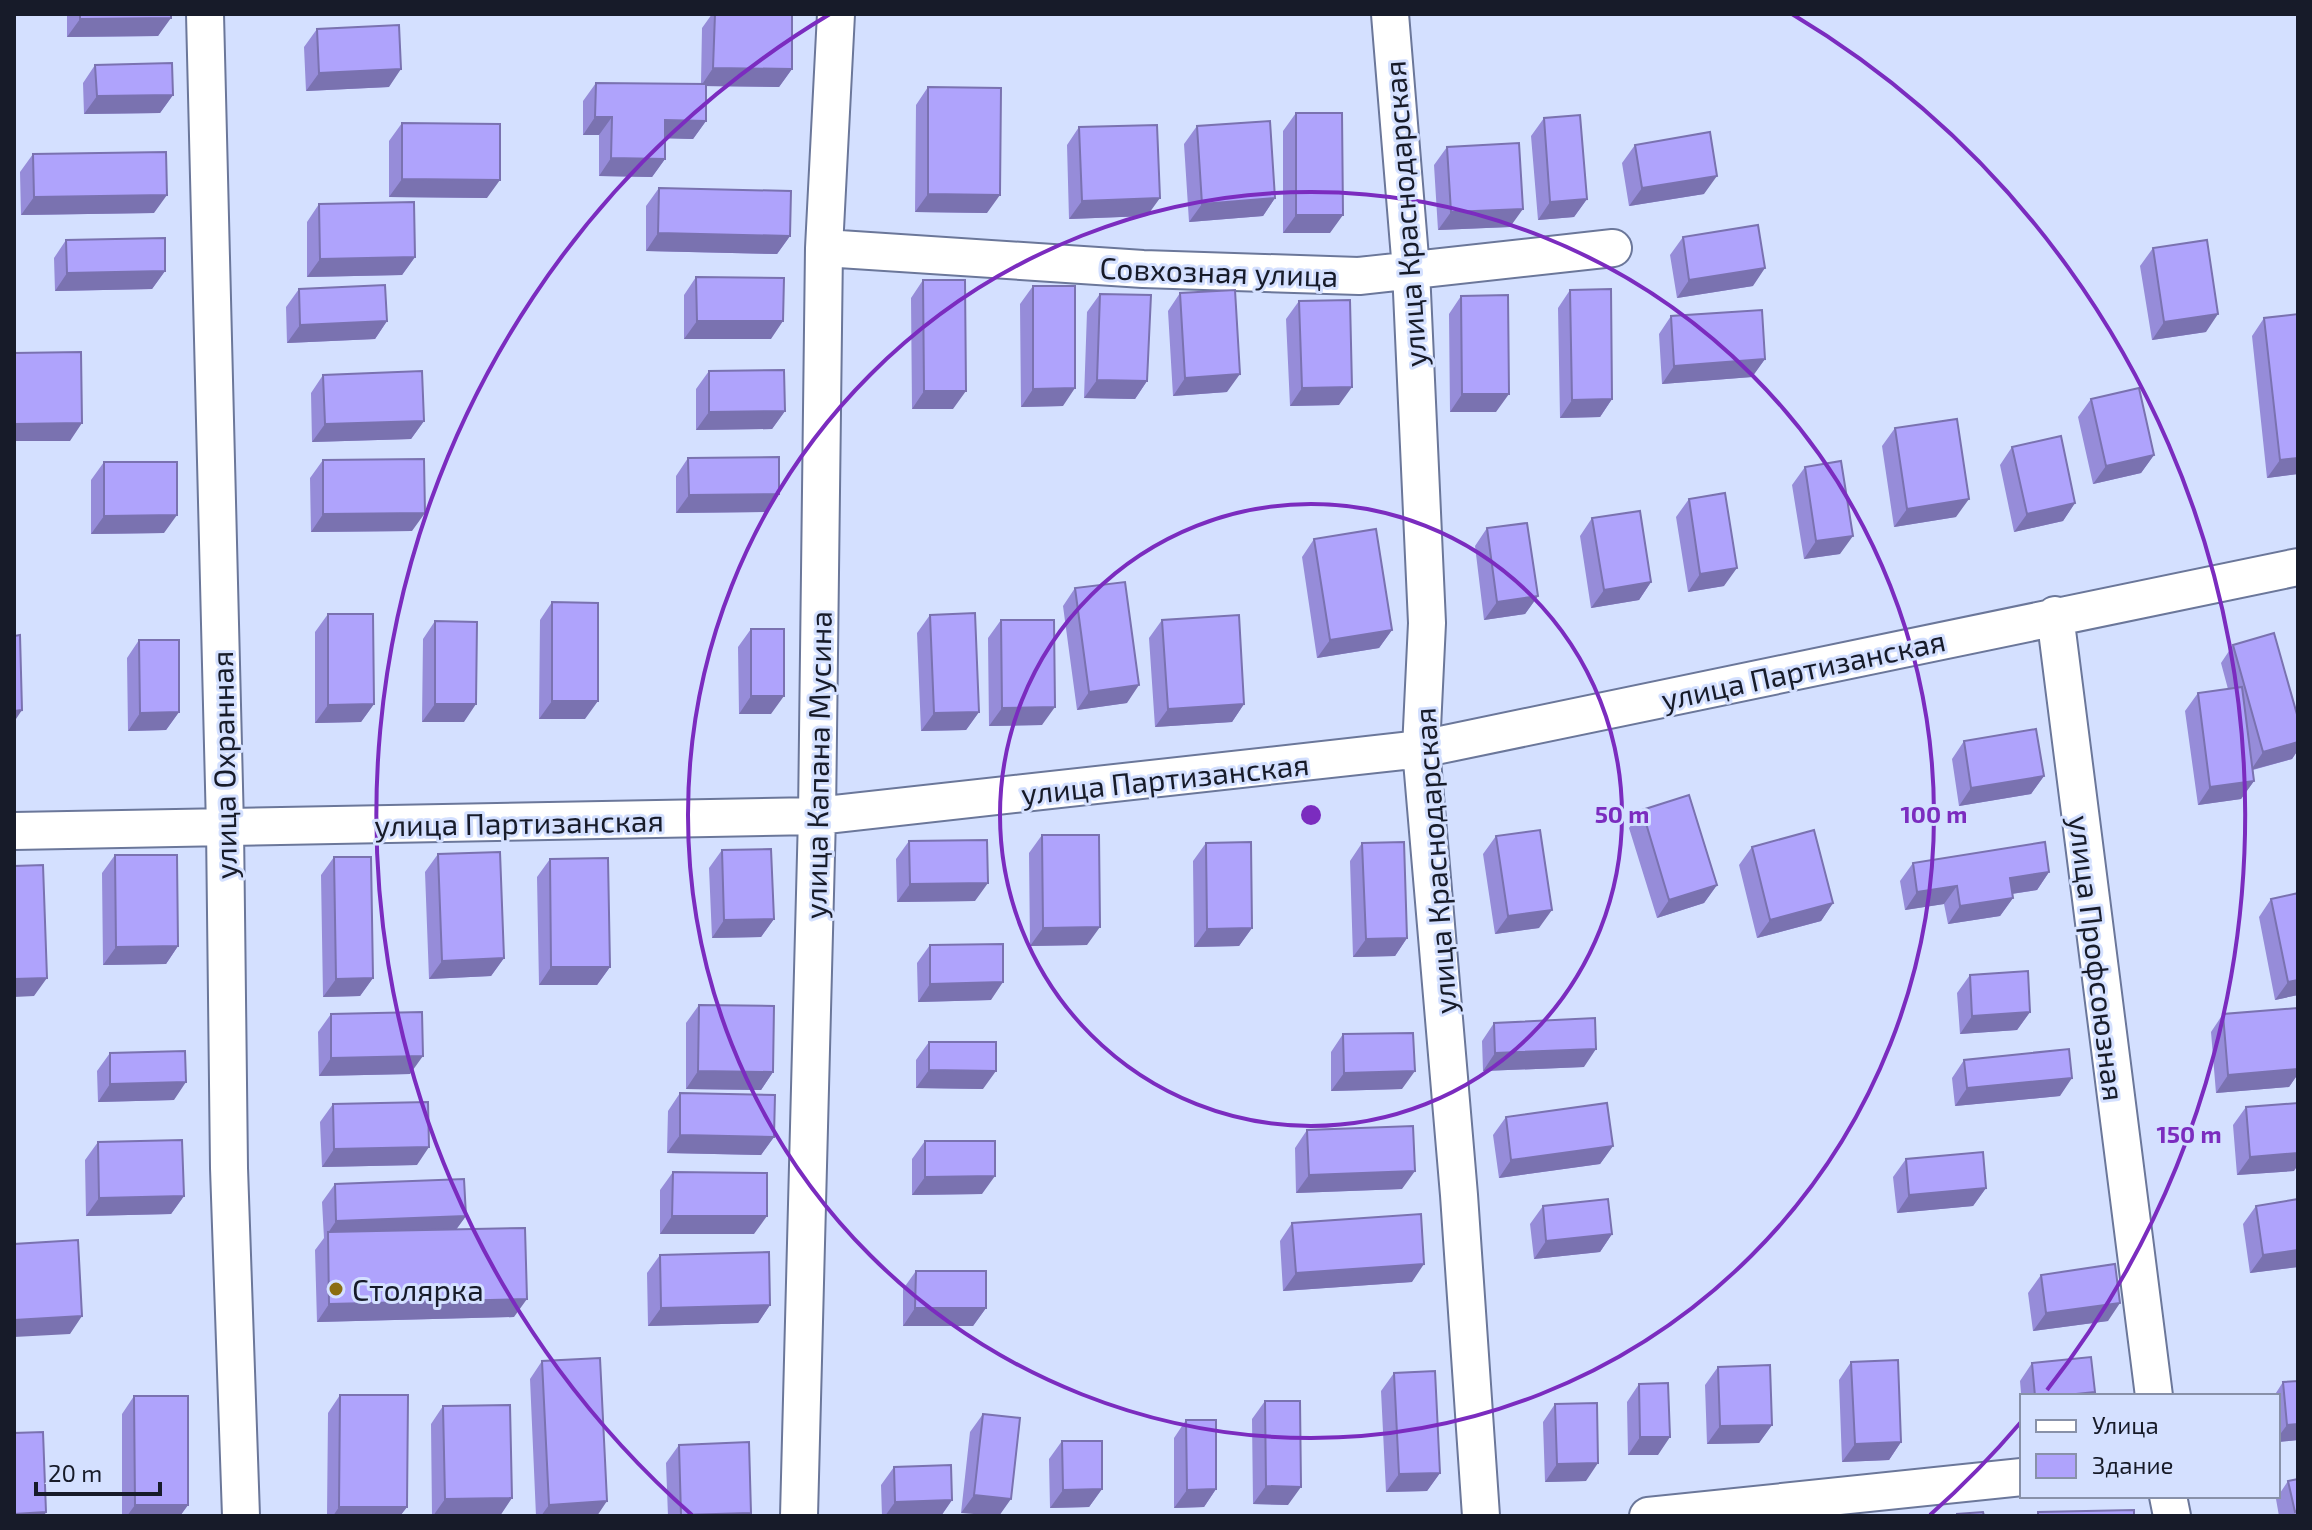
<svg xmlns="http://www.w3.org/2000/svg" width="2312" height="1530" font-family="'Exo 2',sans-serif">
<rect width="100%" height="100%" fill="#d4e0ff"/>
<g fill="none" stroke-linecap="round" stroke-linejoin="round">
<defs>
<path id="street" d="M205 14 225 827 229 1168 241 1516
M1390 14 1411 270 1427 623 1421 749 1459 1195 1481 1516
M824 248 1143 269 1359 276 1613 248
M2055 615 2154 1396
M14 831 817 816 1421 749 2298 567
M2168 1496 2172 1516
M799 1516 817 816 824 248 836 14
M1648 1516 2022 1477"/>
</defs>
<!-- street casing -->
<use href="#street" stroke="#6b779a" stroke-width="40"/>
<!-- street -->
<use href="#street" stroke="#fff" stroke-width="36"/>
</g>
<!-- wall -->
<path fill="#968cd9" d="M67 14H171L158 36 67 37Z
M712 14H792V69L779 87 706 86V121L693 139 665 138V159L652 177 599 176V135H583V101L596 83 701 84 702 28Z
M317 29 389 87 306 91 304 47Z
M95 65 173 95 160 113 84 114 83 83Z
M928 87 987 213 915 212 916 105Z
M1296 113 1330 233H1283V131Z
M1544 118 1587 199 1574 217 1538 220 1531 136Z
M402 123 487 198 389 197V141Z
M1197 126 1275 198 1263 216 1189 222 1184 144Z
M1079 127 1147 216 1069 219 1067 145Z
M1635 145 1704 194 1629 206 1622 163Z
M1447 147 1510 227 1438 230 1434 165Z
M33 154 154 213 21 215 20 172Z
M659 188 790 236 777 254 646 251V206Z
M319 204 415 257 402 275 307 277V222Z
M1683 237 1753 286 1677 298 1670 255Z
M66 240 165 271 152 289 55 291 54 258Z
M2153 248 2206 332 2152 340 2140 266Z
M696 277 771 339H684V295Z
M923 280 953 409H912L911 298Z
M1033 286 1063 406 1021 407 1020 304Z
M299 289 387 321 375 339 287 343 286 307Z
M1570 290 1612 399 1600 417 1560 418 1558 308Z
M1180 293 1227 392 1173 396 1168 311Z
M1100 294 1147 381 1135 399 1084 398 1087 312Z
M1461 296 1496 412H1450L1449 314Z
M1299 301 1339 405 1290 406 1286 319Z
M1671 316 1765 359 1752 377 1662 384 1659 334Z
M2264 318 2298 474 2267 478 2252 336Z
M709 371 785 411 772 429 696 430V389Z
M323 375 424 421 411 439 312 442 311 393Z
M2091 399 2154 455 2141 473 2093 484 2078 417Z
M1895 428 1956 517 1894 527 1882 446Z
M2012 447 2075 503 2063 521 2014 532 2000 465Z
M688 458 779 494 766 512 676 513V476Z
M323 460 412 531 311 532 310 478Z
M104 462 164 533 91 534V480Z
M1805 467 1840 554 1804 559 1792 485Z
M1689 499 1724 586 1688 592 1676 517Z
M1592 518 1651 582 1639 600 1591 608 1580 536Z
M1487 528 1538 596 1525 614 1484 620 1475 546Z
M1314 539 1392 630 1379 648 1317 658 1302 557Z
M1075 588 1127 703 1077 710 1063 606Z
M552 602 585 719H539L540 620Z
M328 614 374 704 361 722 315 723V632Z
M930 615 979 712 966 730 921 731 917 633Z
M1001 620 1042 725 989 726 988 638Z
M1162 620 1244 704 1232 722 1155 727 1149 638Z
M435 621 464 722H422L423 639Z
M751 629 771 714H739L738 647Z
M139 640 179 712 166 730 128 731 127 658Z
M2233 645 2298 718V750L2292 759 2253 770 2254 781 2241 799 2198 805 2185 711 2198 693 2228 689 2221 663Z
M1964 741 2044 776 2031 794 1959 806 1952 759Z
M1642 810 1717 885 1704 903 1657 918 1629 828Z
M1042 835 1087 945 1030 946 1029 853Z
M1496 836 1539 928 1495 934 1483 854Z
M909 841 975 901 897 902 896 859Z
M1206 843 1252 928 1239 946 1194 947 1193 861Z
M1362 843 1407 938 1395 956 1353 957 1350 861Z
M1752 847 1833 903 1821 921 1757 938 1739 865Z
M722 850 774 919 761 937 712 938 709 868Z
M438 854 504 958 491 976 429 979 425 872Z
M115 855 178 946 166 964 103 965 102 873Z
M334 857 373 978 360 996 323 997 321 875Z
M550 859 610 967 597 985H539L537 877Z
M1913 863 2049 872 2037 890 2012 894 2013 898 2000 916 1948 924 1944 904 1905 910 1900 881Z
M2271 899 2298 995 2275 1000 2259 917Z
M930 945 991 1000 918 1002 917 963Z
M1970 975 2030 1012 2017 1030 1960 1034 1957 993Z
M699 1005 773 1072 761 1090 686 1089V1023Z
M331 1014 410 1074 319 1076 318 1032Z
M2223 1014 2298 1026V1074L2289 1087 2216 1093 2211 1032Z
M1494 1023 1584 1067 1483 1071 1482 1041Z
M1343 1034 1402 1089 1331 1091V1052Z
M929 1042 983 1089 916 1088V1060Z
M110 1053 174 1100 98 1102 97 1071Z
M1964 1060 2060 1096 1955 1106 1952 1078Z
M680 1093 774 1137 761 1155 667 1153 668 1111Z
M333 1104 417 1165 322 1167 320 1122Z
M2246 1107 2294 1171 2237 1175 2233 1125Z
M1506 1117 1613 1146 1600 1164 1499 1178 1493 1135Z
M1307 1130 1402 1189 1296 1193 1295 1148Z
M925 1141 982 1194 912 1195V1159Z
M98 1142 184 1196 171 1214 86 1216 85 1160Z
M1906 1159 1986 1188 1973 1206 1897 1213 1893 1177Z
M673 1172 754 1234H660V1190Z
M335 1184 466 1216 456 1229 514 1317 317 1322 315 1250 324 1238 322 1202Z
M1543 1206 1612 1234 1600 1252 1534 1259 1530 1224Z
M2256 1206 2298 1267 2250 1273 2243 1224Z
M1292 1223 1412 1282 1283 1291 1280 1241Z
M660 1255 770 1305 758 1323 648 1326 647 1273Z
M916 1271 986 1308 973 1326H903V1289Z
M2041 1275 2108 1321 2033 1331 2028 1293Z
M542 1361 597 1516H536L530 1379Z
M1851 1362 1901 1442 1889 1460 1842 1462 1839 1380Z
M2032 1363 2095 1392 2092 1396H2022V1405L2020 1381Z
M1718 1367 1772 1425 1759 1443 1707 1444 1705 1385Z
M1394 1373 1440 1473 1427 1491 1386 1492 1381 1391Z
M2283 1382 2298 1440 2278 1442V1396H2274Z
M1639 1384 1658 1455H1628L1627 1402Z
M340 1395 407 1507 400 1516H327L328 1413Z
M134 1396 188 1505 180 1516H122V1414Z
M1265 1401 1288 1505 1253 1504 1252 1419Z
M1555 1404 1586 1481 1545 1482 1543 1422Z
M443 1406 500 1516H432L431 1424Z
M983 1414 1011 1499 961 1513 970 1432Z
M1186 1420 1216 1489 1204 1507 1174 1508V1438Z
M1062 1441 1102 1489 1089 1507 1050 1508 1049 1459Z
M679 1445 751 1513 749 1516H668L666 1463Z
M894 1467 952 1500 941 1516H882L881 1485Z
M2288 1481 2298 1516H2279L2276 1499Z"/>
<!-- shaded-wall -->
<path fill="#7a72b0" d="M171 18 158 36 67 37 80 19Z
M713 68 792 69 779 87 701 86Z
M401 69 389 87 306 91 319 73Z
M173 95 160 113 84 114 97 96Z
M595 117H612L599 135H583Z
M665 120 706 121 693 139 653 138Z
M611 158 665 159 652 177 599 176Z
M1717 176 1704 194 1629 206 1642 188Z
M402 179 500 180 487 198 389 197Z
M928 194 1000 195 987 213 915 212Z
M167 195 154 213 21 215 34 197Z
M1160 198 1147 216 1069 219 1082 201Z
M1275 198 1263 216 1189 222 1202 204Z
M1587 199 1574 217 1538 220 1550 202Z
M1523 209 1510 227 1438 230 1451 212Z
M1296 215H1343L1330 233H1283Z
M658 233 790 236 777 254 646 251Z
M415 257 402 275 307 277 320 259Z
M1765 268 1753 286 1677 298 1689 280Z
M165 271 152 289 55 291 67 273Z
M2218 314 2206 332 2152 340 2164 322Z
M387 321 375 339 287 343 300 325Z
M697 321H783L771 339H684Z
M1765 359 1752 377 1662 384 1674 366Z
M1240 374 1227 392 1173 396 1185 378Z
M1097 380 1147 381 1135 399 1084 398Z
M1352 387 1339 405 1290 406 1302 388Z
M1075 388 1063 406 1021 407 1033 389Z
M924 391H966L953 409H912Z
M1462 394H1509L1496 412H1450Z
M1612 399 1600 417 1560 418 1572 400Z
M785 411 772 429 696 430 709 412Z
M424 421 411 439 312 442 325 424Z
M82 423 70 441H14V424Z
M2154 455 2141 473 2093 484 2106 466Z
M2298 458V474L2267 478 2280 460Z
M779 494 766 512 676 513 689 495Z
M1969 499 1956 517 1894 527 1907 509Z
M2075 503 2063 521 2014 532 2027 514Z
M425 513 412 531 311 532 323 514Z
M177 515 164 533 91 534 104 516Z
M1853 536 1840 554 1804 559 1816 541Z
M1737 568 1724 586 1688 592 1700 574Z
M1651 582 1639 600 1591 608 1604 590Z
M1538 596 1525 614 1484 620 1497 602Z
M1392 630 1379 648 1317 658 1330 640Z
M1139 685 1127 703 1077 710 1089 692Z
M751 696H784L771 714H739Z
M552 701H598L585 719H539Z
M374 704 361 722 315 723 328 705Z
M435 704H476L464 722H422Z
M1244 704 1232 722 1155 727 1168 709Z
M1055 707 1042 725 989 726 1002 708Z
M22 710 14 722V711Z
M179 712 166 730 128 731 140 713Z
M979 712 966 730 921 731 934 713Z
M2298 742V750L2292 759 2251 770 2263 752Z
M2044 776 2031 794 1959 806 1971 788Z
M2254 781 2241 799 2198 805 2210 787Z
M2049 872 2037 890 1997 896 2010 878Z
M988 883 975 901 897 902 910 884Z
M1717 885 1704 903 1657 918 1669 900Z
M1957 886 1944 904 1905 910 1917 892Z
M2013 898 2000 916 1948 924 1960 906Z
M1833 903 1821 921 1757 938 1770 920Z
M1552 910 1539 928 1495 934 1508 916Z
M774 919 761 937 712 938 724 920Z
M1100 927 1087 945 1030 946 1043 928Z
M1252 928 1239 946 1194 947 1207 929Z
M1407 938 1395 956 1353 957 1366 939Z
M178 946 166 964 103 965 116 947Z
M504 958 491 976 429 979 442 961Z
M551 967H610L597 985H539Z
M47 978 34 996 14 997V979Z
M373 978 360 996 323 997 336 979Z
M2298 980V995L2275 1000 2288 982Z
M1003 982 991 1000 918 1002 930 984Z
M2030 1012 2017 1030 1960 1034 1972 1016Z
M1596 1049 1584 1067 1483 1071 1495 1053Z
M423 1056 410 1074 319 1076 331 1058Z
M2298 1069V1074L2289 1087 2216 1093 2228 1075Z
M929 1070 996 1071 983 1089 916 1088Z
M698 1071 773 1072 761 1090 686 1089Z
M1415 1071 1402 1089 1331 1091 1344 1073Z
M2072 1078 2060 1096 1955 1106 1967 1088Z
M186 1082 174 1100 98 1102 110 1084Z
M680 1135 774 1137 761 1155 667 1153Z
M1613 1146 1600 1164 1499 1178 1511 1160Z
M429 1147 417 1165 322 1167 334 1149Z
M2298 1153V1165L2294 1171 2237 1175 2250 1157Z
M1415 1171 1402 1189 1296 1193 1309 1175Z
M995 1176 982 1194 912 1195 925 1177Z
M1986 1188 1973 1206 1897 1213 1909 1195Z
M184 1196 171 1214 86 1216 99 1198Z
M466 1216 453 1234 328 1233 336 1221Z
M672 1216H767L754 1234H660Z
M1612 1234 1600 1252 1534 1259 1546 1241Z
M2298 1250V1267L2250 1273 2263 1255Z
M1424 1264 1412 1282 1283 1291 1296 1273Z
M527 1299 514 1317 317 1322 329 1304Z
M2120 1303 2108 1321 2033 1331 2046 1313Z
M770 1305 758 1323 648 1326 661 1308Z
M915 1308H986L973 1326H903Z
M82 1316 70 1334 14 1337V1320Z
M2095 1392 2092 1396H2057Z
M2298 1424V1440L2278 1442V1437L2287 1425Z
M1772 1425 1759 1443 1707 1444 1720 1426Z
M1640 1437H1670L1658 1455H1628Z
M1901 1442 1889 1460 1842 1462 1855 1444Z
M1598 1463 1586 1481 1545 1482 1557 1464Z
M1440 1473 1427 1491 1386 1492 1399 1474Z
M1266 1486 1301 1487 1288 1505 1253 1504Z
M1102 1489 1089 1507 1050 1508 1063 1490Z
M1216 1489 1204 1507 1174 1508 1187 1490Z
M974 1495 1011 1499 999 1516 961 1513Z
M512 1498 500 1516H433L445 1499Z
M952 1500 941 1516H885L895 1502Z
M607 1501 597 1516H541L549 1505Z
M135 1505H188L180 1516H127Z
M339 1507H407L400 1516H333Z
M46 1512 44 1516H14V1514Z
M751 1513 749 1516H681V1515Z"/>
<!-- building -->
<path fill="#afa3fc" stroke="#7a72b0" stroke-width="2" d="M80 14H171V18L80 19Z
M715 14H792V69L713 68Z
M399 25 401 69 319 73 317 29Z
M172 63 173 95 97 96 95 65Z
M596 83 706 84V121L665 120V159L611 158 612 117H595Z
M928 87 1001 88 1000 195 928 194Z
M1296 113H1342L1343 215H1296Z
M1580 115 1587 199 1550 202 1544 118Z
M1270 121 1275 198 1202 204 1197 126Z
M402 123 500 124V180L402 179Z
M1157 125 1160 198 1082 201 1079 127Z
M1710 132 1717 176 1642 188 1635 145Z
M1519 143 1523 209 1451 212 1447 147Z
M166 152 167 195 34 197 33 154Z
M659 188 791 191 790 236 658 233Z
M414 202 415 257 320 259 319 204Z
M1758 225 1765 268 1689 280 1683 237Z
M165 238V271L67 273 66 240Z
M2207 240 2218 314 2164 322 2153 248Z
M696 277 784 278 783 321H697Z
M923 280H965L966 391H924Z
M385 285 387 321 300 325 299 289Z
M1033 286H1075V388L1033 389Z
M1611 289 1612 399 1572 400 1570 290Z
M1235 290 1240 374 1185 378 1180 293Z
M1100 294 1151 295 1147 381 1097 380Z
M1508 295 1509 394H1462L1461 296Z
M1350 300 1352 387 1302 388 1299 301Z
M1762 310 1765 359 1674 366 1671 316Z
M2298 314V458L2280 460 2264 318Z
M81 352 82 423 14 424V353Z
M784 370 785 411 709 412V371Z
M422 371 424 421 325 424 323 375Z
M2139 388 2154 455 2106 466 2091 399Z
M1957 419 1969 499 1907 509 1895 428Z
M2061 436 2075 503 2027 514 2012 447Z
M779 457V494L689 495 688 458Z
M424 459 425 513 323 514V460Z
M1841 461 1853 536 1816 541 1805 467Z
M104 462H177V515L104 516Z
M1725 493 1737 568 1700 574 1689 499Z
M1640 511 1651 582 1604 590 1592 518Z
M1527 523 1538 596 1497 602 1487 528Z
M1376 529 1392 630 1330 640 1314 539Z
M1125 582 1139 685 1089 692 1075 588Z
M552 602 598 603V701H552Z
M975 613 979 712 934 713 930 615Z
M328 614H373L374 704 328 705Z
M1239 615 1244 704 1168 709 1162 620Z
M1001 620H1054L1055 707 1002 708Z
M435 621 477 622 476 704H435Z
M751 629H784V696H751Z
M2274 633 2298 718V742L2263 752 2233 645Z
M20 635 22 710 14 711V636Z
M139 640H179V712L140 713Z
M2242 687 2254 781 2210 787 2198 693Z
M2036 729 2044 776 1971 788 1964 741Z
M1689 795 1717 885 1669 900 1642 810Z
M1540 830 1552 910 1508 916 1496 836Z
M1814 830 1833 903 1770 920 1752 847Z
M1042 835H1099L1100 927 1043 928Z
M987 840 988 883 910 884 909 841Z
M1251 842 1252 928 1207 929 1206 843Z
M1404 842 1407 938 1366 939 1362 843Z
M2045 842 2049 872 2010 878 2013 898 1960 906 1957 886 1917 892 1913 863Z
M771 849 774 919 724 920 722 850Z
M500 852 504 958 442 961 438 854Z
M115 855H177L178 946 116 947Z
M334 857H371L373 978 336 979Z
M608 858 610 967H551L550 859Z
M43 865 47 978 14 979V866Z
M2298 893V980L2288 982 2271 899Z
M1003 944V982L930 984V945Z
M2028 971 2030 1012 1972 1016 1970 975Z
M699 1005 774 1006 773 1072 698 1071Z
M2297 1008 2298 1026V1069L2228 1075 2223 1014Z
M422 1012 423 1056 331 1058V1014Z
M1595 1018 1596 1049 1495 1053 1494 1023Z
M1413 1033 1415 1071 1344 1073 1343 1034Z
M929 1042H996V1071L929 1070Z
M2069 1049 2072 1078 1967 1088 1964 1060Z
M185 1051 186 1082 110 1084V1053Z
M680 1093 775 1095 774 1137 680 1135Z
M428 1102 429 1147 334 1149 333 1104Z
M1607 1103 1613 1146 1511 1160 1506 1117Z
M2298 1103V1153L2250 1157 2246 1107Z
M1413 1126 1415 1171 1309 1175 1307 1130Z
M182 1140 184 1196 99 1198 98 1142Z
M925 1141H995V1176L925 1177Z
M1983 1152 1986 1188 1909 1195 1906 1159Z
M673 1172 767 1173V1216H672Z
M464 1179 466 1216 336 1221 335 1184Z
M1608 1199 1612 1234 1546 1241 1543 1206Z
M2298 1199V1250L2263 1255 2256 1206Z
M1421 1214 1424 1264 1296 1273 1292 1223Z
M525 1228 527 1299 329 1304 328 1232Z
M78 1240 82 1316 14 1320V1244Z
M769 1252 770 1305 661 1308 660 1255Z
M2115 1264 2120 1303 2046 1313 2041 1275Z
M916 1271H986V1308H915Z
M2091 1357 2095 1392 2057 1396H2035L2032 1363Z
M600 1358 607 1501 549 1505 542 1361Z
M1898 1360 1901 1442 1855 1444 1851 1362Z
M1770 1365 1772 1425 1720 1426 1718 1367Z
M1435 1371 1440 1473 1399 1474 1394 1373Z
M2298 1381V1424L2287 1425 2283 1382Z
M1668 1383 1670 1437H1640L1639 1384Z
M340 1395H408L407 1507H339Z
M134 1396H188V1505H135Z
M1265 1401H1300L1301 1487 1266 1486Z
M1597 1403 1598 1463 1557 1464 1555 1404Z
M510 1405 512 1498 445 1499 443 1406Z
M983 1414 1020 1418 1011 1499 974 1495Z
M1186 1420H1216V1489L1187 1490Z
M43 1432 46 1512 14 1514V1433Z
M1062 1441H1102V1489L1063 1490Z
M749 1442 751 1513 681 1515 679 1445Z
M951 1465 952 1500 895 1502 894 1467Z
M2298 1479V1511L2295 1512 2288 1481Z
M2134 1510V1516H2038V1512Z
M1983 1512 1984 1516H1957V1514Z"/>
<!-- distance rings -->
<g fill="none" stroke="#7b2cbf" stroke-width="4">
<circle cx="1311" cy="815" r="311"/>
<circle cx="1311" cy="815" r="623"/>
<path d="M2021 1422A934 934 0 0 1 1930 1515M692 1515A934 934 0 0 1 830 14M1792 14A934 934 0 0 1 2047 1390"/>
</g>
<!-- markers -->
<circle fill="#8b6e10" stroke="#d4e0ff" stroke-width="3" cx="336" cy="1289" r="8"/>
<g text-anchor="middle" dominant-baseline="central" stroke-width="6" stroke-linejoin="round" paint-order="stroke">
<!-- street labels -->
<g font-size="30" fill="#171b29" stroke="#d4e0ff">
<text transform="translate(1404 214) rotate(-94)">улица Краснодарская</text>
<text transform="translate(1219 271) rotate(2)">Совхозная улица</text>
<text transform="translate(1803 669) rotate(-12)">улица Партизанская</text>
<text transform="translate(223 765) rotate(-91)">улица Охранная</text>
<text transform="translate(817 765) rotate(-89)">улица Капана Мусина</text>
<text transform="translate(1165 778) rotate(-6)">улица Партизанская</text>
<text transform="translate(519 822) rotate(-1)">улица Партизанская</text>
<text transform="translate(1434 861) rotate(-94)">улица Краснодарская</text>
<text transform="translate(2098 958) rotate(83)">улица Профсоюзная</text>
</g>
<!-- poi labels -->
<g font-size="30" fill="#171b29" stroke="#d4e0ff" text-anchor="start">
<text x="352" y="1289">Столярка</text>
</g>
</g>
<circle cx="1311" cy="815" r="12" fill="#7b2cbf" stroke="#d4e0ff" stroke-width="4"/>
<g font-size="24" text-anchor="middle" font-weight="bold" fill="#7b2cbf" stroke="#d4e0ff" stroke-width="6" stroke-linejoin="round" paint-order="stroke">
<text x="1622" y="823">50 m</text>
<text x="1934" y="823">100 m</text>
<text x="2189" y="1143">150 m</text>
</g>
<!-- border -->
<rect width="2312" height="1530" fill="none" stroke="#171b29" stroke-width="32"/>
<!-- legend -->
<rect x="2020" y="1394" width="260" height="104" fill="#d4e0ff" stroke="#8891a9" stroke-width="2"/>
<rect x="2036" y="1420" width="40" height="12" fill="#ffffff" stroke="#8891a9" stroke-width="2"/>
<text x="2092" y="1434" font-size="24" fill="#171b29">Улица</text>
<rect x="2036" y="1454" width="40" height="24" fill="#afa3fc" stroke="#8891a9" stroke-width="2"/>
<text x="2092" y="1474" font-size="24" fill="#171b29">Здание</text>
<!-- scale -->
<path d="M36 1482v12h124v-12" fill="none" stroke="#171b29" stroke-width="4"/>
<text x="48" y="1482" font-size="24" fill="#171b29" stroke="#d4e0ff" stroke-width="6" paint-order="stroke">20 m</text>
</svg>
